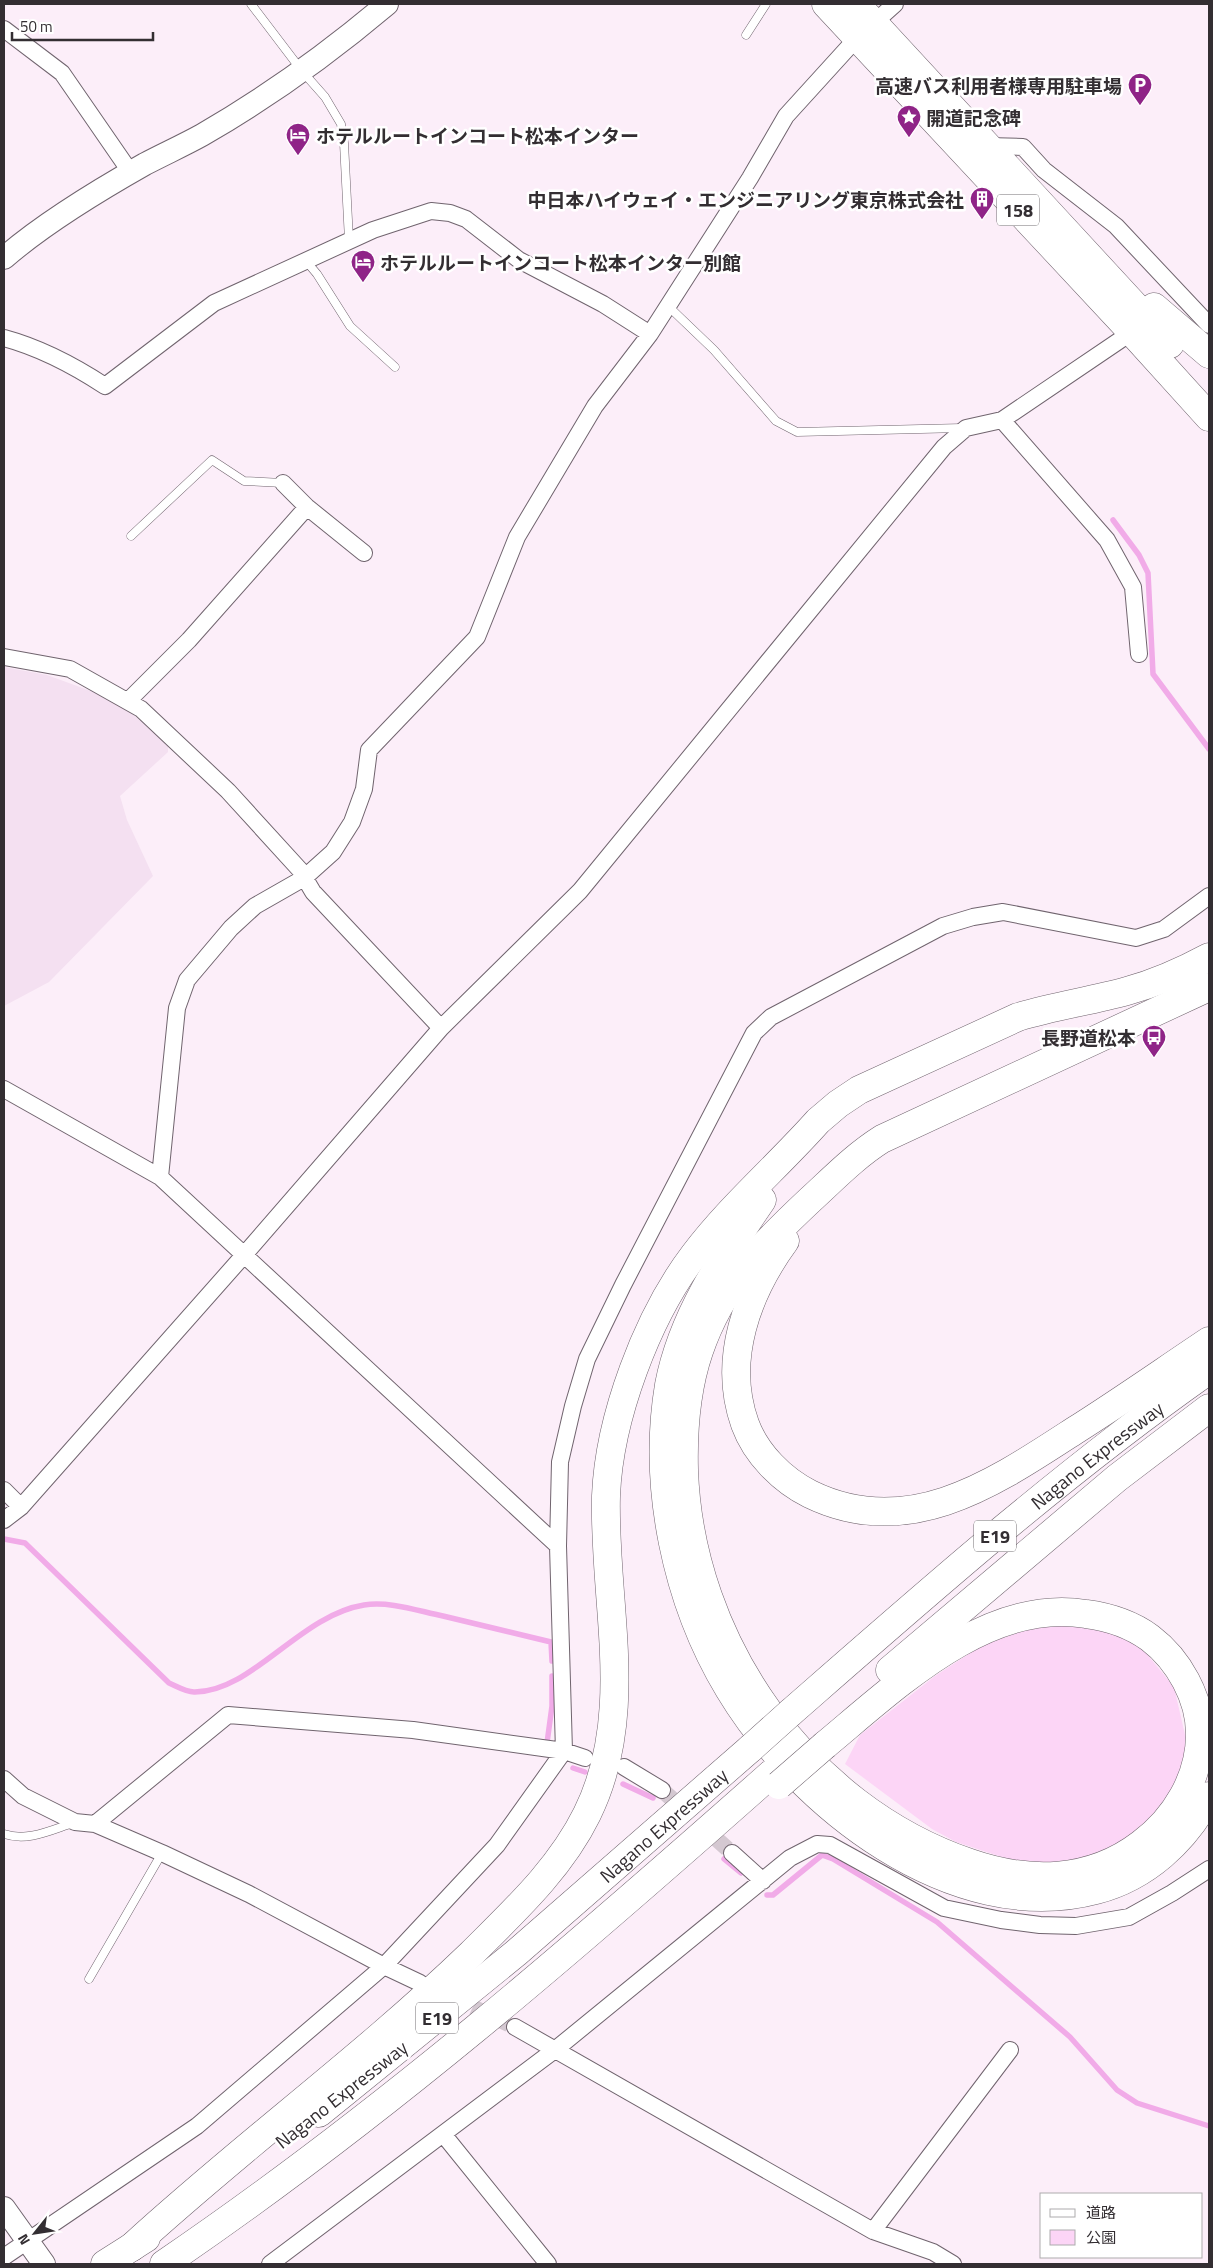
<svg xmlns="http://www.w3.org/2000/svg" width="1213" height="2268" font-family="'Titillium Web','Noto Sans JP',sans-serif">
<rect width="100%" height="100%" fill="#fceef9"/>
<!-- built -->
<path fill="#f4e0f1" d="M4 667 47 675 99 694 131 713 168 745V752L120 796 127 820 153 876 49 982 4 1006Z"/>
<!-- green -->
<path fill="#fcd5f6" d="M1063 1621 1105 1626 1137 1642 1174 1687 1186 1739V1769L1166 1805 1129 1846 1054 1868 1017 1862 956 1842 932 1829 845 1764 860 1735 935 1676 981 1646 1020 1632Z"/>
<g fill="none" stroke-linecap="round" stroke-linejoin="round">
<!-- stream -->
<path stroke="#f1abe8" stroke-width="5.5" d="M1113 520 1139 555 1148 573 1153 674 1209 749
M4 1539 25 1543 169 1683C176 1686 186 1692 194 1692 251 1693 300 1615 364 1605 390 1601 418 1611 443 1616 479 1625 515 1633 551 1642L552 1661
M547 1743 552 1706V1676
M573 1768 585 1772
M623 1784 653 1798
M724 1859 741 1873
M767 1895H773L822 1855 833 1859 937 1922 1070 2037 1117 2090 1137 2103 1209 2126"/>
<!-- street-tunnel -->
<path stroke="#d4c8d1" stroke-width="16" stroke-dasharray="16 8" stroke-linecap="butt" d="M662 1790 732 1853
M451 1997 515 2027"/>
<defs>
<path id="lane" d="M251 4 302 71 325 97 341 124 344 143 349 240
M746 35 766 4
M306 261 317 274 350 326 395 367
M668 306 714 350 776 421 797 432 962 428
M131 536 212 460 244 481 283 483
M4 1834C28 1842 51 1830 73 1823
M89 1979 162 1853"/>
<path id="street" d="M4 29 62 73 131 173
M987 146 1023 147 1044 170 1116 226 1209 325
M4 338C41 348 73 365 105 386L214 303 373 230 431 211 450 213 466 219 519 260 603 304 650 334
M1002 420 1107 540 1133 587 1139 654
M283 483 307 507 364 553
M4 657 70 669 141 709 228 791 300 870 313 892 441 1028
M128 701 189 640 307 507
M4 1089 160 1177 558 1546
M160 1177 177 1008 187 980 231 928 255 906 304 878 333 852 352 822 364 789 369 750 477 637 517 537 595 406 650 334 750 178 786 116 856 39 895 4
M4 1490 21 1507
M4 1520 21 1507 244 1255 441 1028 580 891 944 447 966 428 1002 420 1132 332
M624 1767 662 1790
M4 1779 23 1796 75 1822 95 1824 162 1853 249 1894 384 1966 420 1983
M95 1824 228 1715 413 1730 564 1751 585 1758
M732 1853 763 1881
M515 2027 873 2231 933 2252 953 2264
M443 2134 548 2264
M873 2231 1010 2050
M4 2257 197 2126 384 1966 497 1845 564 1751 558 1546 560 1462 573 1406 587 1359 623 1285 754 1033 771 1017 943 926 973 917 1003 912 1136 938 1164 929 1209 896
M270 2264 556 2049 790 1858 817 1844 830 1845 944 1908 1001 1920 1040 1925 1076 1926 1129 1917 1172 1893 1209 1869"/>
<path id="secondary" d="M4 258C43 224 99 190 145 164 164 154 184 145 202 135 268 97 329 53 387 4
M4 2208 44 2264"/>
<g id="highway">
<path d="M826 4 1132 332 1209 417"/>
<path d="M856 4 1170 344"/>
<path d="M1154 307 1209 354"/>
<path d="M762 1200C723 1257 682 1316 669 1385 652 1486 676 1601 729 1689 798 1804 953 1928 1096 1890 1146 1877 1185 1841 1209 1796"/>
<path d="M785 1241C747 1293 722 1360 745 1424 756 1454 782 1480 810 1494 908 1542 994 1483 1074 1431 1120 1402 1164 1371 1209 1341"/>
<path d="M890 1670 1117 1478 1209 1408"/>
<path id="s1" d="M790 1713C926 1594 1061 1474 1209 1370"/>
<path d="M825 1745C895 1687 987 1597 1086 1614 1109 1617 1131 1624 1150 1638 1179 1660 1200 1698 1200 1734 1200 1778 1175 1819 1141 1844 1090 1883 1028 1883 970 1863 805 1807 690 1642 684 1470 683 1430 686 1389 699 1351 722 1284 760 1247 810 1200 833 1179 855 1156 882 1139L1209 987"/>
<path id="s2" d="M319 2113 516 1953 751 1748"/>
<path d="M132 2247C242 2146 363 2058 471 1954 514 1911 560 1869 587 1814 637 1713 603 1603 606 1496 609 1418 647 1317 694 1255 730 1207 778 1166 818 1121L838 1104 859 1090 1018 1017C1054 1006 1091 1001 1127 991 1156 983 1183 971 1209 957"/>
<path d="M105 2264 146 2238"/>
<path d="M164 2264C380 2117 576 1947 771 1774"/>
</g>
</defs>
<!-- lane casing -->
<use href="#lane" stroke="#70646e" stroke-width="9"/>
<!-- street casing -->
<use href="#street" stroke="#70646e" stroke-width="18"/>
<!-- secondary casing -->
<use href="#secondary" stroke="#70646e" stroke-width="24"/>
<!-- highway casing -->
<use href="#highway" stroke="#70646e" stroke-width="29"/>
<!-- lane -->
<use href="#lane" stroke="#fff" stroke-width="8"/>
<!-- street -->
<use href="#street" stroke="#fff" stroke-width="16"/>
<!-- secondary -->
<use href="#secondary" stroke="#fff" stroke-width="22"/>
<!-- highway -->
<use href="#highway" stroke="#fff" stroke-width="28"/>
<defs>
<path id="highway-bridge" d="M751 1748 790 1713
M779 1785 825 1745"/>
</defs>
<!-- highway-bridge casing -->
<use href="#highway-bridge" stroke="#70646e" stroke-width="29" stroke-linecap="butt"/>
<!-- highway-bridge -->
<use href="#highway-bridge" stroke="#fff" stroke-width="28"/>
</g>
<!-- icons -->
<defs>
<symbol id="parking-pin" viewBox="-11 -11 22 30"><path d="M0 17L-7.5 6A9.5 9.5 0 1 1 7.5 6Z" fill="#8f2487" stroke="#fff"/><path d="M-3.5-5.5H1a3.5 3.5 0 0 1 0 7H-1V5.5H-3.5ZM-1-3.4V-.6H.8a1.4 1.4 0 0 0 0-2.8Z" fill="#fff"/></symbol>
<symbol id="sight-pin" viewBox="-11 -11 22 30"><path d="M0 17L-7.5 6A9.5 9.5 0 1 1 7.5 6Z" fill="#8f2487" stroke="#fff"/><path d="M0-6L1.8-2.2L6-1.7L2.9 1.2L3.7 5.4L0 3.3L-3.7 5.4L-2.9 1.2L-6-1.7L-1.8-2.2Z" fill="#fff"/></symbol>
<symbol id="hotel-pin" viewBox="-11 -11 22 30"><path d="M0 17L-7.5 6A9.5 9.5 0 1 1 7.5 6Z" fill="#8f2487" stroke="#fff"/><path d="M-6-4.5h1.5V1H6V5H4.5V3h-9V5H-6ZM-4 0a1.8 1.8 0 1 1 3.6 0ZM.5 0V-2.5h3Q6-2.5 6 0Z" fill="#fff"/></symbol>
<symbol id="building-pin" viewBox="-11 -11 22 30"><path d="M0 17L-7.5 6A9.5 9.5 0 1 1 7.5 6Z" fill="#8f2487" stroke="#fff"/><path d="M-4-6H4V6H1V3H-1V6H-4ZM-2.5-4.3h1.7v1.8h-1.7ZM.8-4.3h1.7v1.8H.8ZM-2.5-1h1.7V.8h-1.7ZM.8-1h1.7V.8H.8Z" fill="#fff"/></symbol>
<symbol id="bus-pin" viewBox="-11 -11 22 30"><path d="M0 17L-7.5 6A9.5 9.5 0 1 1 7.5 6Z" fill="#8f2487" stroke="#fff"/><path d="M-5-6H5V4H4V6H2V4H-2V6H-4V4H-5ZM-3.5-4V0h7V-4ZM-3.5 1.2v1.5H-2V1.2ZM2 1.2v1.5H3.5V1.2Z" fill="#fff"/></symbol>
</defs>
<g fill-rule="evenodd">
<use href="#parking-pin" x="1126" y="71" width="28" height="38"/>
<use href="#sight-pin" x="895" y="103" width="28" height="38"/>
<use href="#hotel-pin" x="284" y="121" width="28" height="38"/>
<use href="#building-pin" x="968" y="185" width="28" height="38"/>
<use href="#hotel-pin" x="349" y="248" width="28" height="38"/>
<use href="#bus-pin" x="1140" y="1023" width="28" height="38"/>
</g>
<g text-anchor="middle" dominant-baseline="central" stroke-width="5" stroke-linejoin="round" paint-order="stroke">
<!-- shield labels -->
<g fill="#fff" stroke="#706d70" stroke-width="1">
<rect x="997" y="194.5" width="42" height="31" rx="4"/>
<rect x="974" y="1520.5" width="42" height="31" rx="4"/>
<rect x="416" y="2002.5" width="42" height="31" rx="4"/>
</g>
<g font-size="18" font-weight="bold" fill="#332e32">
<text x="1018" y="210">158</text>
<text x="995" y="1536">E19</text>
<text x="437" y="2018">E19</text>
</g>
<!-- poi labels -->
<g font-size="19" font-weight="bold" fill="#332e32" stroke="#fff" text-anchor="end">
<text x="1122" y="85">高速バス利用者様専用駐車場</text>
<text x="926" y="117" text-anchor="start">開道記念碑</text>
<text x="316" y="135" text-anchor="start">ホテルルートインコート松本インター</text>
<text x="964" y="199">中日本ハイウェイ・エンジニアリング東京株式会社</text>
<text x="380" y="262" text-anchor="start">ホテルルートインコート松本インター別館</text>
<text x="1136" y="1037">長野道松本</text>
</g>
<!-- street labels -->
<g font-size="19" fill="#332e32" stroke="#fff">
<text stroke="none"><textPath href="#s1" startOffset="401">Nagano Expressway</textPath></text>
<text stroke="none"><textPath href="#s2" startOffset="449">Nagano Expressway</textPath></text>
<text transform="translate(341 2094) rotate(-38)">Nagano Expressway</text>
</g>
</g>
<!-- border -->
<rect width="1213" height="2268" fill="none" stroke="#332e32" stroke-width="10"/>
<!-- legend -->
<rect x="1040" y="2193" width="162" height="65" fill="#ffffff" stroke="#adabad"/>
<rect x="1050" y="2209" width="25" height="8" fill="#ffffff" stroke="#adabad"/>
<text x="1086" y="2218" font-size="15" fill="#332e32">道路</text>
<rect x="1050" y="2230" width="25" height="15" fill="#fcd5f6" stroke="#adabad"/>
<text x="1086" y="2243" font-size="15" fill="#332e32">公園</text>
<!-- north arrow -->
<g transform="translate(35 2233) rotate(240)" stroke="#ffffff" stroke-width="4" paint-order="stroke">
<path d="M0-4L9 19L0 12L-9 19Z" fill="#332e32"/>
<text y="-8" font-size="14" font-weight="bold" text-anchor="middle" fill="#332e32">N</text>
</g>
<!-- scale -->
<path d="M12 32v8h141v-8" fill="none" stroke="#332e32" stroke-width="2.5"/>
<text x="20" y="32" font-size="15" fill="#332e32" stroke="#ffffff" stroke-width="4" paint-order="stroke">50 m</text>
</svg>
